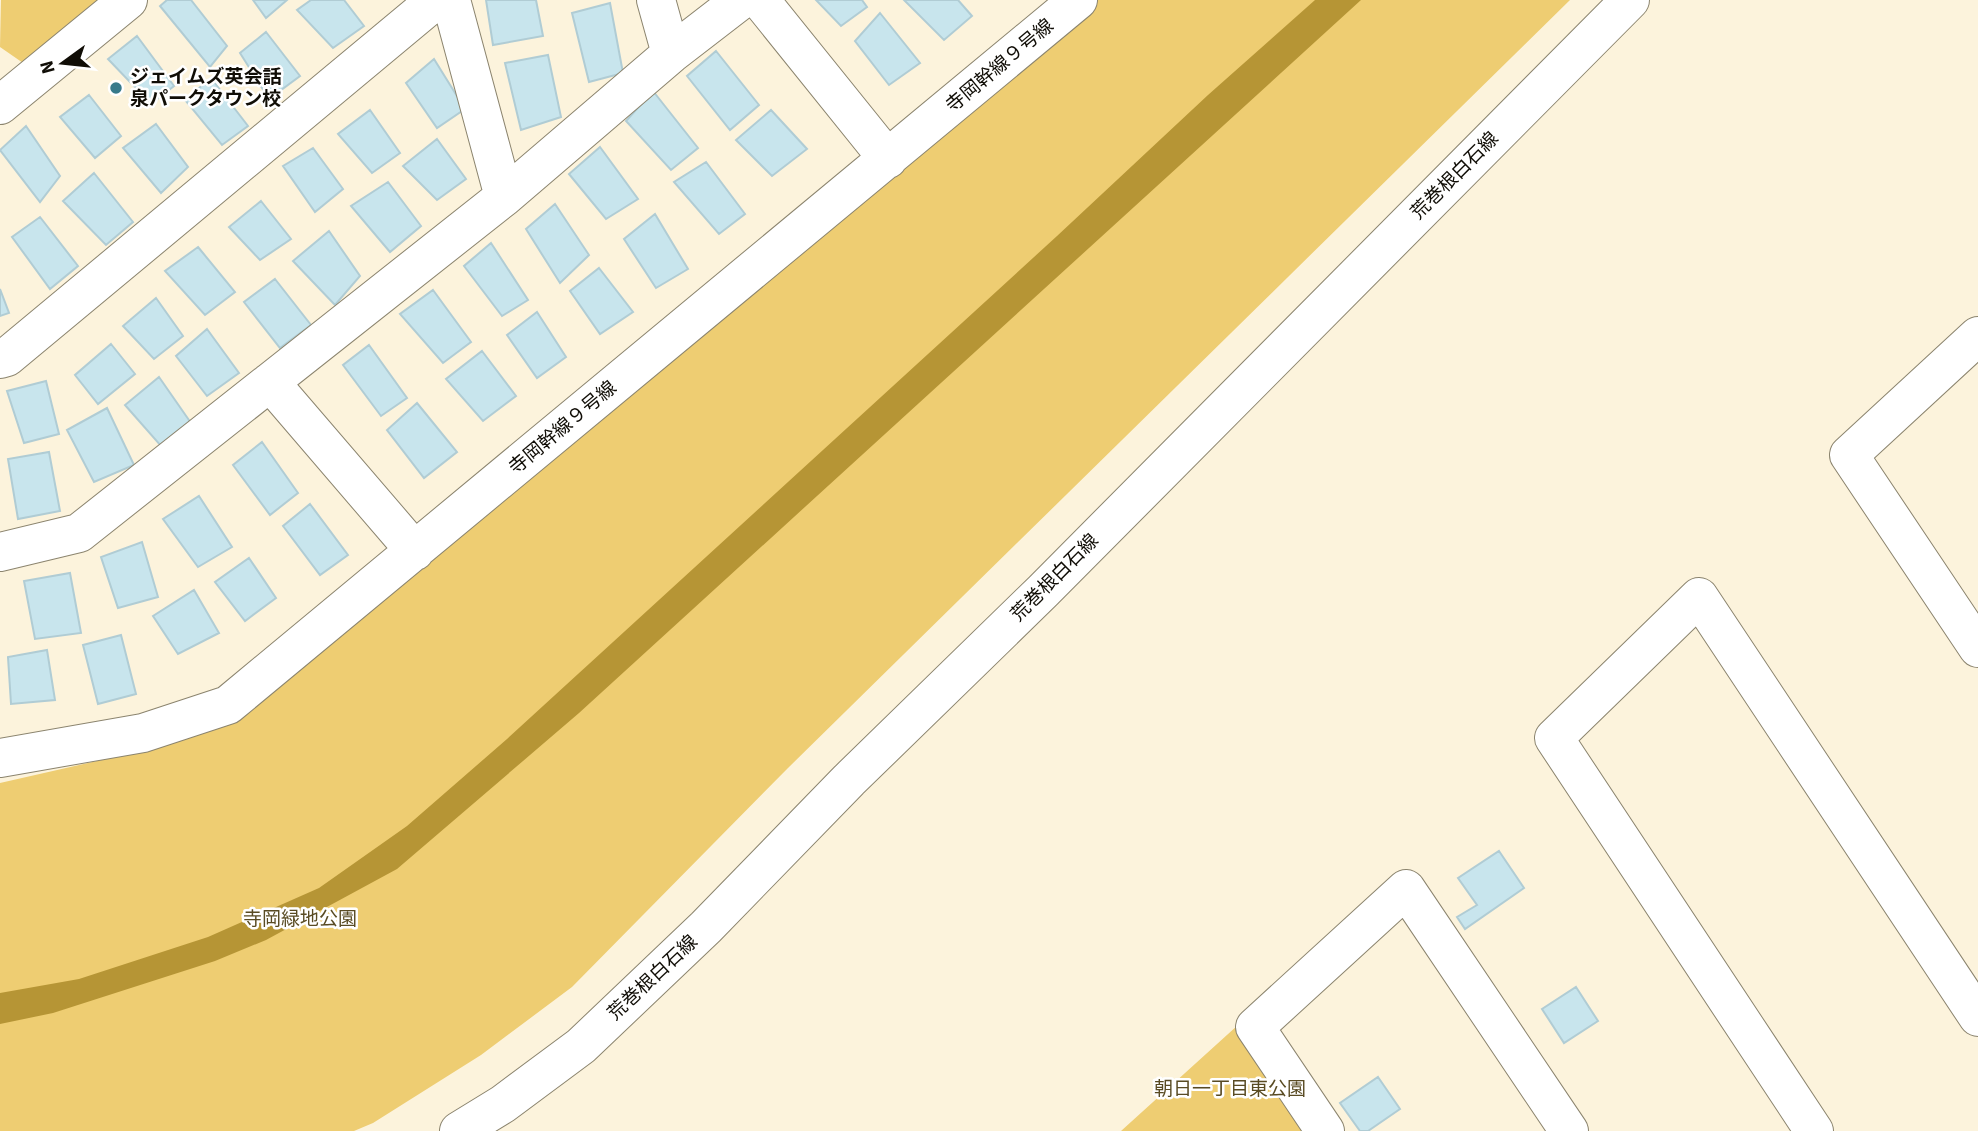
<svg xmlns="http://www.w3.org/2000/svg" width="1978" height="1131" font-family="'Source Sans 3','Noto Sans JP',sans-serif">
<rect width="100%" height="100%" fill="#fcf3dc"/>
<!-- green -->
<path fill="#eecd72" d="M1 0H101L26 65 0 47Z
M1098 0H1570L788 768 572 987 481 1055 373 1123 354 1131H0V783L132 753 237 717Z
M1238 1025 1308 1131H1121Z"/>
<!-- water -->
<path fill="#b69535" d="M1315 0H1361L579 713 397 869 266 940 215 961 53 1013 0 1024V993L79 979 208 937 319 888 407 826 507 739 1057 236 1208 95Z"/>
<!-- building -->
<path fill="#c8e5ed" stroke="#b0ccd4" stroke-width="2" d="M167 0H191L227 46 210 67 160 6Z
M253 0H287L266 18Z
M311 0H344L364 26 333 48 297 10Z
M486 0H536L543 36 493 45Z
M816 0H862L867 7 841 26Z
M904 0H958L972 16 944 40Z
M610 3 623 73 589 82 572 13Z
M880 13 920 63 889 85 855 41Z
M266 32 300 76 269 99 240 53Z
M137 36 174 86 151 104 108 59Z
M716 51 759 105 730 130 687 76Z
M548 55 561 117 521 130 505 63Z
M434 59 465 109 437 128 406 83Z
M211 78 248 126 222 145 185 100Z
M653 91 698 148 671 170 626 121Z
M89 95 121 136 95 158 60 117Z
M370 110 400 153 372 173 338 134Z
M771 110 807 149 772 176 736 140Z
M156 124 188 167 161 193 123 148Z
M26 126 60 176 40 202 0 150Z
M437 139 466 179 437 200 403 166Z
M600 147 638 199 606 219 569 174Z
M313 148 343 189 315 212 283 166Z
M706 162 745 214 719 234 674 182Z
M94 173 133 222 106 245 63 201Z
M388 182 421 226 390 252 351 206Z
M261 201 291 239 260 260 229 227Z
M555 204 589 255 560 283 526 229Z
M655 214 688 269 656 288 624 239Z
M40 217 78 266 50 289 12 237Z
M329 231 360 276 335 305 293 261Z
M491 243 528 300 502 316 464 266Z
M198 247 235 292 205 315 165 271Z
M599 268 633 312 600 334 570 291Z
M275 279 311 325 280 348 244 302Z
M0 289 9 313 0 316Z
M433 290 471 342 443 363 400 314Z
M156 298 183 336 154 359 123 326Z
M537 312 566 357 537 378 507 335Z
M207 329 239 373 207 396 176 356Z
M111 344 135 374 98 404 75 375Z
M369 345 407 398 381 416 343 365Z
M482 351 516 396 483 421 446 379Z
M159 377 191 423 161 446 125 405Z
M46 381 59 434 24 443 7 391Z
M417 403 457 452 424 478 387 430Z
M107 408 134 465 94 482 67 430Z
M262 442 298 493 270 515 233 465Z
M49 452 60 511 18 519 8 459Z
M199 496 232 547 198 567 163 519Z
M310 504 348 555 320 575 283 526Z
M142 542 158 597 118 608 101 557Z
M249 558 276 598 245 621 215 582Z
M70 573 81 633 35 639 24 581Z
M194 590 219 633 178 654 153 616Z
M121 635 136 694 98 704 83 645Z
M47 650 55 700 11 704 8 657Z
M1499 851 1524 888 1465 929 1457 917 1477 905 1458 878Z
M1576 987 1598 1021 1564 1043 1542 1009Z
M1378 1077 1400 1109 1368 1131H1360L1340 1103Z"/>
<g fill="none" stroke-linecap="round" stroke-linejoin="round">
<defs>
<path id="minor" d="M451 0 504 197
M656 0 671 54
M760 0 888 159
M0 105 128 0
M1978 336 1849 455 1978 648
M0 359 7 357 436 0
M270 382 415 551
M0 552 79 533 504 197 671 54 741 0
M0 758 143 733 228 705 1078 0
M459 1131 503 1104 581 1046 706 927 849 780 1043 591 1630 0
M1325 1131 1255 1027 1406 889 1569 1131
M1814 1131 1554 738 1699 597 1978 1017"/>
</defs>
<!-- minor casing -->
<use href="#minor" stroke="#8b846e" stroke-width="40"/>
<!-- minor -->
<use href="#minor" stroke="#fff" stroke-width="38"/>
</g>
<!-- markers -->
<circle fill="#377a8b" stroke="#fff" stroke-width="2.5" cx="116" cy="88" r="7"/>
<g text-anchor="middle" dominant-baseline="central" stroke-width="5" stroke-linejoin="round" paint-order="stroke">
<!-- street labels -->
<g font-size="19" fill="#100d06" stroke="#fff">
<text transform="translate(1000 66) rotate(-40)">寺岡幹線９号線</text>
<text transform="translate(1455 176) rotate(-45)">荒巻根白石線</text>
<text transform="translate(563 428) rotate(-40)">寺岡幹線９号線</text>
<text transform="translate(1055 578) rotate(-45)">荒巻根白石線</text>
<text transform="translate(653 978) rotate(-43)">荒巻根白石線</text>
</g>
<!-- poi labels -->
<g font-size="19" font-weight="bold" fill="#100d06" stroke="#fff" text-anchor="start">
<text x="130" y="77">ジェイムズ英会話<tspan x="130" dy="22">泉パークタウン校</tspan></text>
</g>
<!-- park labels -->
<g font-size="19" fill="#594b23" stroke="#fff">
<text x="300" y="919">寺岡緑地公園</text>
<text x="1230" y="1089">朝日一丁目東公園</text>
</g>
</g>
<!-- north arrow -->
<g transform="translate(63 63) rotate(255)" stroke="#ffffff" stroke-width="5" paint-order="stroke">
<path d="M0-5L12 26L0 18L-12 26Z" fill="#100d06"/>
<text y="-10" font-size="19" font-weight="bold" text-anchor="middle" fill="#100d06">N</text>
</g>
</svg>
